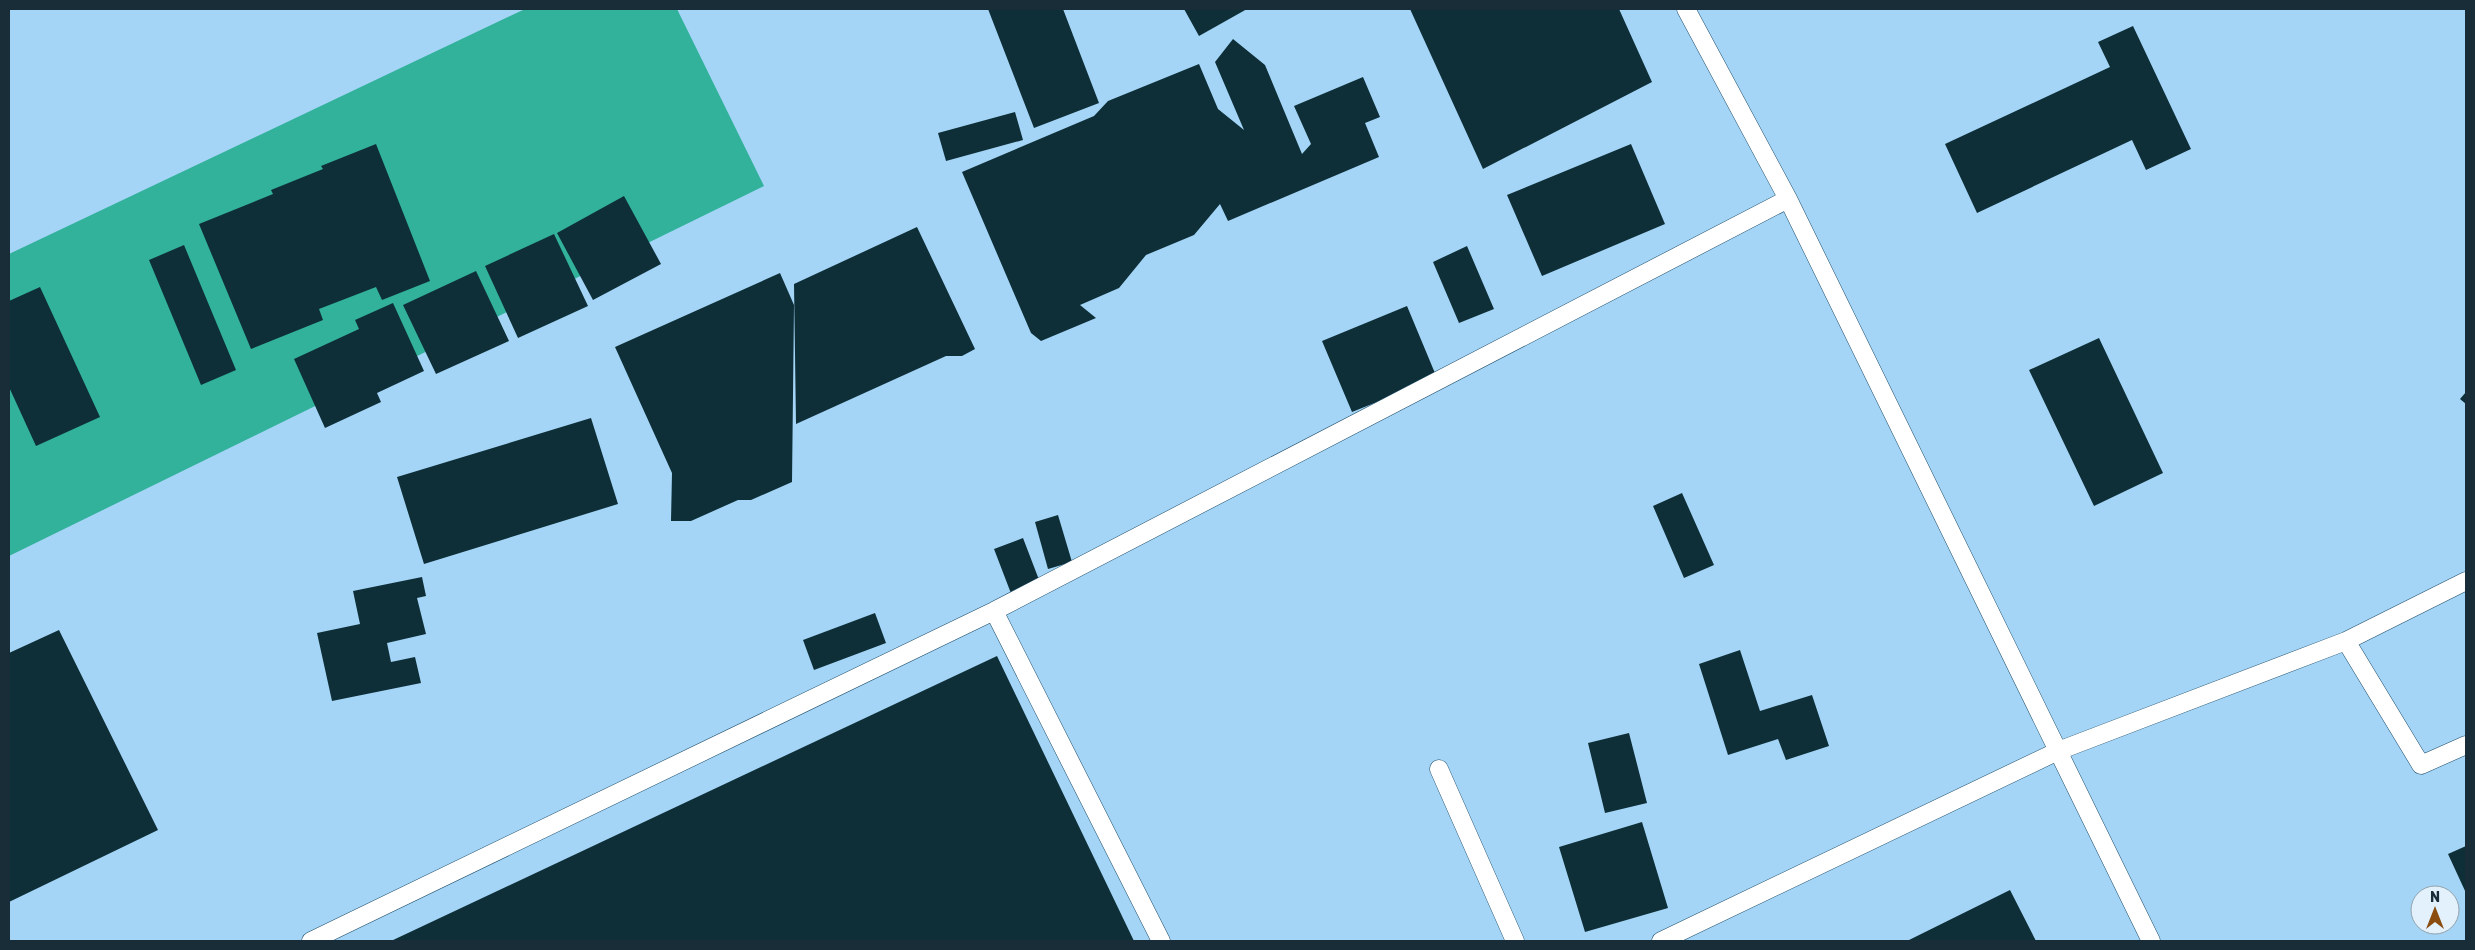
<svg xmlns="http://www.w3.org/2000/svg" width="2475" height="950" font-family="Rubik,sans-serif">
<rect width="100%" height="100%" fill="#a4d5f6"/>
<!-- water -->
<path fill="#32b19b" d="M525 9H677L764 186 9 556V254Z"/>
<!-- building -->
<path fill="#0e2f38" d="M988 9H1063L1099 103 1034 128Z
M1184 9H1247L1199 36Z
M1410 9H1619L1652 82 1483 169Z
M2133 26 2191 149 2146 170 2132 140 1977 213 1945 144 2110 67 2098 42Z
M1233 39 1265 65 1302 154 1311 144 1294 106 1363 77 1380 117 1365 123 1379 157 1228 221 1220 204 1194 235 1146 255 1119 288 1080 305 1096 318 1041 341 1031 333 962 172 1094 116 1108 101 1199 64 1218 109 1244 130 1215 62Z
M1015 112 1023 140 946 161 938 133Z
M376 144 430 281 382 300 376 287 319 309 323 320 251 349 199 224 273 194 271 190 323 169 321 166Z
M1631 144 1665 224 1542 276 1507 195Z
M624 196 661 264 593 300 557 233Z
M917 227 975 349 962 356H946L796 424 794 284Z
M554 234 588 306 518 338 485 266Z
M184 245 236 370 201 385 149 260Z
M1467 246 1494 309 1459 323 1433 262Z
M476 271 509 341 436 374 403 305Z
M780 273 794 305 792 482 751 500H738L691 521H671L672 473 615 347Z
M40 287 100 417 36 446 9 387V301Z
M393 303 424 371 377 393 381 402 325 428 294 359 359 329 355 320Z
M1407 306 1437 378 1352 412 1322 341Z
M2099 338 2163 473 2094 506 2029 370Z
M2466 392V404L2460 399Z
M591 418 618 504 424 564 397 477Z
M1682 493 1714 565 1684 578 1653 506Z
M1058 515 1072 562 1048 569 1035 522Z
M1023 538 1041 585 1012 596 994 549Z
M422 577 426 596 417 598 426 634 387 643 391 662 415 657 421 683 332 701 317 633 360 624 353 591Z
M875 613 886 643 814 670 803 640Z
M59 630 158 830 9 902V653Z
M1740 650 1760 711 1812 695 1829 746 1786 760 1778 739 1728 755 1699 664Z
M997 656 1134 941H391Z
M1629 733 1647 803 1605 813 1588 743Z
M1642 822 1668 908 1585 932 1559 847Z
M2466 846V893L2448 854Z
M2010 890 2036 941H1907Z"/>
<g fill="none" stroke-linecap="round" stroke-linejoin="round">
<defs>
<path id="lane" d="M1686 9 1788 199 2151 941
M994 611 1161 941
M2346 641 2421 765 2466 745
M1439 769 1515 941
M311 941 994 611 1788 199
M1661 941 2058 751 2346 641 2466 581"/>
</defs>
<!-- lane casing -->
<use href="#lane" stroke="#214f6b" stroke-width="19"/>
<!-- lane -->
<use href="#lane" stroke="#fff" stroke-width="18"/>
</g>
<!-- border -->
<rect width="2475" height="950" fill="none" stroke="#192d39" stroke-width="20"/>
<!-- north arrow -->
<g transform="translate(2435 910)"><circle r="24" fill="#e2f1fb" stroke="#92a3ad"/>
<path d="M0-4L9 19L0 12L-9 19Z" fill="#8a4c0f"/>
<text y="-8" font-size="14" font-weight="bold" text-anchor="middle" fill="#192d39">N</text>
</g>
</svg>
